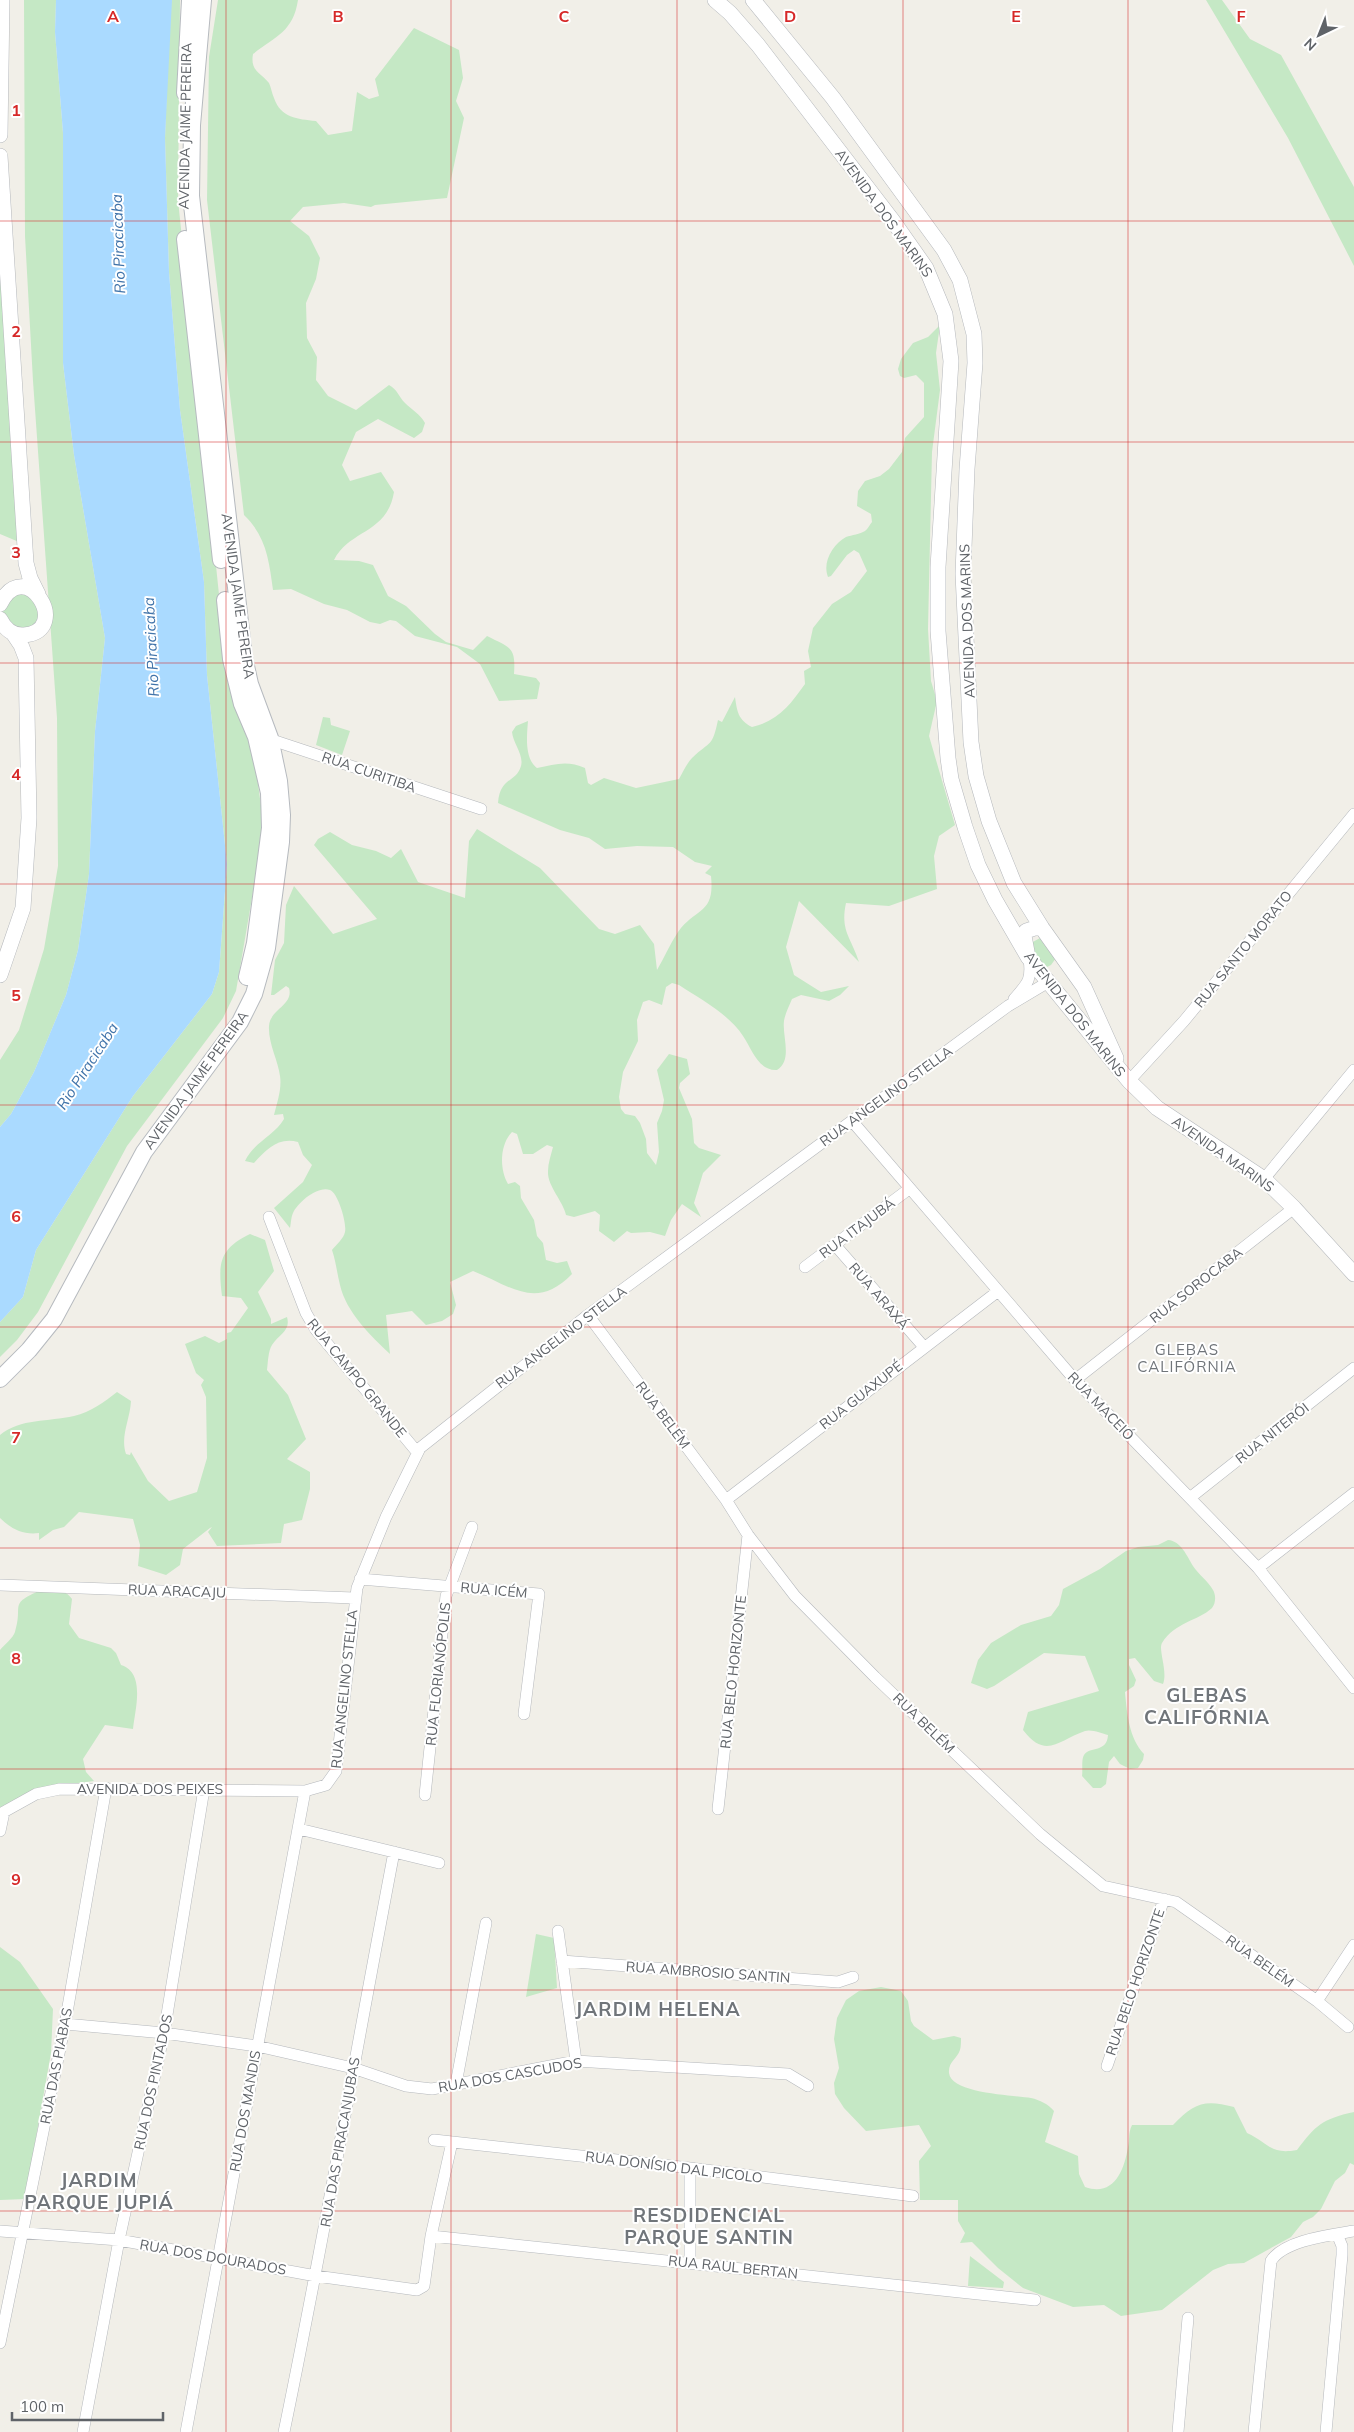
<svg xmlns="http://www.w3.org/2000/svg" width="1354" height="2432" font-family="Mulish,sans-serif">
<rect width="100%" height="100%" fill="#f1efe8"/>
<!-- green -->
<path fill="#c5e8c5" d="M24 0H56L55 32 63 133V363L74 455 105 638 95 731 89 874 78 950 66 995 34 1072 11 1114 0 1127V1060L19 1030 44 949 58 866 57 718 33 381 25 236Z
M170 0H180L178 200 226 662 237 706 255 762 264 828 236 991 223 1018 127 1146 38 1312 17 1340 0 1357V1322L23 1297 36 1250 133 1096 212 994 219 972 227 864 207 675 204 582 180 410 169 272 165 138Z
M218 0H298C293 32 276 36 253 54 250 71 260 72 269 83 271 87 272 94 274 98 281 118 297 119 316 121L328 135 352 131 357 92 369 99 379 96 375 79 414 28 459 50 463 78 456 101 464 118 447 198 375 205 371 207 344 203 303 207 290 221 309 236 320 258 316 279 306 303 307 338 317 357 316 380 328 396 356 410 389 385C397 389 399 397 405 403 412 410 420 414 425 423L422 432 414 438 378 419 356 432 342 465 350 481 381 472 394 492C387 534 350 529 334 560L359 561 373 565 388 596 406 606 435 634 446 642 473 650 487 636C510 648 516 646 514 674L536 678 540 683 537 699 499 701 480 664 457 647 415 636 396 621 390 620 380 624 370 622 347 610 324 604 291 589 273 590C269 560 266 536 244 515L207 200 209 57Z
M1206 0H1222L1250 39 1281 55 1354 187V266L1288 138Z
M0 282 2 283 19 542 0 534Z
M940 325 936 353 940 390 932 452 928 629 931 681 937 701 929 736 955 825 939 836 934 856 937 889 889 906 846 903C840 931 851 937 859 962L799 901 786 947 794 975 821 992 849 986 840 995 829 1001 801 995 792 999C789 1006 785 1014 784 1021 782 1036 793 1060 777 1070 758 1071 752 1049 743 1036 729 1014 700 999 679 985L672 983 666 987 662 1005 649 1000 643 1002 637 1020 638 1041 623 1072 619 1097 621 1109 625 1114 635 1116 640 1123 646 1139 647 1153 656 1165 659 1152 657 1123 662 1111 664 1100 657 1070 669 1054 687 1059 690 1074 680 1083 679 1088 692 1119 694 1143 699 1148 721 1155 703 1173 694 1203 701 1217 682 1204 671 1220 665 1236 650 1232 631 1233 627 1231 614 1242 599 1231 600 1215 595 1211 574 1217 566 1215C563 1201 547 1186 548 1171 548 1163 551 1155 553 1147L547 1145 533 1154H523L517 1134 512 1132C500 1144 499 1169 508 1184L515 1182 520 1186 521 1198 534 1220 537 1236 543 1243 546 1260 557 1263 567 1261 572 1274C536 1311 511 1286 473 1271L450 1282 456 1305 453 1314 442 1321 426 1325 412 1311 386 1315 390 1354C371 1336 346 1312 340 1285 337 1273 336 1262 332 1250 336 1245 344 1238 345 1232 347 1223 338 1193 330 1190 318 1185 297 1203 293 1213 291 1217 291 1224 290 1228L274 1208 303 1182 312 1165 303 1155 298 1142C278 1137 267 1149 254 1163L245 1161C254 1142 274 1136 284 1119L283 1114 274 1115C277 1103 282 1089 280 1076 278 1060 268 1043 269 1026 270 1009 294 1005 289 988L286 986 274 995H271L275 960 284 943 286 905 294 886 333 934 377 919 314 845 318 839 330 832 352 845 376 851 391 858 401 849 418 882 465 898 469 841 477 829 540 868 599 929 615 934 640 925 654 944 657 970C664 958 670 944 678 932 696 907 715 915 711 876L705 873 712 866 695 862 673 847 637 846 605 849 589 838 560 830 498 803C500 777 516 783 521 766 524 755 513 743 512 732L516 726 528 721C527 735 524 758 537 768 555 764 568 760 585 768L588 783 591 785 604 778 636 788 679 779C683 772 687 763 692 758 711 740 712 748 718 720L722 722 735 697C737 711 738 720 752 727 778 721 790 705 805 684L804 671 811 667 808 651 813 628 832 604 851 592 867 571 859 553 854 550 847 555 831 576 828 577C822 562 833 544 846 537 852 535 860 534 865 531 868 529 870 524 872 522L871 514 857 506 858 491 865 481 880 476 889 469 902 452 905 438 924 417V383L916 375 904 378 900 376 898 369 901 359 913 343 928 337Z
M17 592 36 597 40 622 24 632 3 618C1 605 8 600 17 592Z
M323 717 330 718 331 725 350 731 342 755 316 745Z
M1040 938 1056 958 1051 965 1047 967 1034 957 1031 943Z
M250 1234 265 1240 274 1271 258 1292 271 1319V1324L287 1317C291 1331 279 1334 272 1345 268 1351 268 1363 267 1370L288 1395 306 1439 287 1459 310 1472V1489L302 1520 284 1524 281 1543 217 1546 208 1532 212 1527 210 1528 183 1549 180 1565 166 1575 138 1566 140 1545 133 1519 79 1512 64 1527 53 1530 39 1540V1533C23 1535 11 1529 0 1518V1435C21 1418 48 1422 74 1416 91 1412 104 1402 117 1392L131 1401C130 1420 120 1436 126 1454L130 1455 131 1452 148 1481 169 1501 197 1492 207 1458 206 1397 201 1385 204 1380 196 1373 185 1344 205 1336 219 1343 227 1339V1333L231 1332 248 1308 241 1298 222 1296C218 1263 219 1249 250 1234Z
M1168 1540C1181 1541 1187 1556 1193 1566 1199 1575 1208 1581 1213 1590 1216 1595 1216 1603 1212 1608 1198 1621 1175 1622 1162 1643 1158 1650 1168 1671 1163 1684L1154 1681 1135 1658 1129 1659V1665L1136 1680 1134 1686 1125 1692C1127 1714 1129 1738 1144 1754L1143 1760 1138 1768 1130 1769 1120 1764 1114 1756 1109 1762 1106 1784 1101 1788H1093L1082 1776C1083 1770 1081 1760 1084 1755 1090 1746 1107 1753 1108 1735 1102 1733 1091 1729 1085 1731 1059 1740 1046 1760 1023 1730L1028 1712 1099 1691 1085 1656 1044 1653 994 1686 987 1689 971 1683 978 1660 991 1643 1021 1625 1051 1616 1059 1605 1063 1589 1100 1569 1126 1551 1138 1547 1158 1545Z
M41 1590C53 1590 64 1588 72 1599L69 1624 79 1638 111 1648 116 1653 121 1665C146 1673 135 1709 133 1729L105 1725 83 1759 86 1772 94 1781 38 1788 0 1809V1650C4 1645 13 1638 15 1632 24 1604 7 1605 41 1590Z
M536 1934 554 1938 557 1988 526 1997Z
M0 1947 20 1962 53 2009 51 2053 25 2199 0 2200Z
M881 1987 901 1991 908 2001 911 2021 914 2026 933 2040 954 2036 961 2038C961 2041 961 2047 960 2050 957 2059 948 2062 949 2073 951 2094 1015 2095 1031 2098 1040 2100 1048 2104 1054 2111L1045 2142 1078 2156 1079 2174 1085 2187C1113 2197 1124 2172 1128 2147 1130 2139 1128 2133 1132 2125H1173C1194 2103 1204 2099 1234 2107L1247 2133C1269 2143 1270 2155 1297 2150 1316 2125 1322 2119 1354 2112V2165L1350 2163 1345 2173 1335 2181 1321 2209 1313 2217 1303 2222 1291 2237 1244 2263 1228 2264 1213 2270 1162 2310 1121 2316 1104 2305 1073 2307 1023 2288 998 2268 972 2242 960 2243 965 2233 958 2221V2200H920L919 2161 931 2146 919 2125 866 2131 844 2108 835 2094 834 2083 839 2068 834 2039 837 2018 846 2000 859 1991Z
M970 2256 1004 2282 1003 2288 968 2286Z"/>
<!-- water -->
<path fill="#aadaff" d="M56 0H172L165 138 169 272 180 410 204 582 207 675 227 864 219 972 212 994 133 1096 36 1250 23 1297 0 1322V1127L11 1114 34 1072 66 995 78 950 89 874 95 731 105 638 74 455 63 363V133L55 32Z"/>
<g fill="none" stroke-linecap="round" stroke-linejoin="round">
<defs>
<path id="minor" d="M266 738 481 809
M1014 999C1028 983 1032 980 1029 958
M1129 1081 1184 1021 1354 814
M852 1121 1075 1380 1258 1568 1354 1688
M1264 1179 1354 1070
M269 1217 306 1313 316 1330 417 1452
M835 1245 924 1347
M805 1267 909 1189
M588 1315 726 1500 748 1535 795 1596 875 1677 1040 1834 1103 1886 1176 1902 1317 2001 1348 2027
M1075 1380 1294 1208
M1191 1497 1354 1368
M726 1500 997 1292
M1258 1568 1354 1493
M360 1579 539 1594 524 1714
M0 1585 354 1598
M425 1795 446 1596 472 1527
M718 1809 748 1535
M0 1814 36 1794 60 1789 305 1791 326 1785 336 1771 357 1588 386 1517 420 1448 588 1315 1008 1006 1050 981
M299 1829 439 1863
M0 1831 4 1812
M558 1931 576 2061
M562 1961 838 1982 853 1977
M1317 2001 1354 1945
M65 2024 164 2033 257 2046 353 2068 406 2086 432 2089 576 2061 788 2074 808 2086
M1107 2066 1164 1899
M456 2084 486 1923
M434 2140 690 2168 913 2196
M0 2231 119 2240 316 2276 417 2290 424 2286 431 2236 452 2142
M431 2236 1035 2300
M690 2262V2168
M0 2343 65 2024 106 1788
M83 2432 119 2240 164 2033 204 1789
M186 2432 305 1791
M284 2432C324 2239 357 2045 394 1852
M1178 2432 1188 2318
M1254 2432 1271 2261C1284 2240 1331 2235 1354 2231
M1326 2432 1342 2255V2246L1337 2234"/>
<path id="tertiary" d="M715 0 730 13 758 45 893 221 926 268 945 314 951 361 938 567V631L948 758 951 779 965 827 978 865 995 900 1028 957 1129 1081 1157 1108 1264 1179 1294 1208 1354 1274
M753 0 833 98 944 250 960 280 974 334 975 363 967 469 963 574 971 742 976 776 989 821 1014 883 1042 928 1084 987 1116 1058
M0 135 2 0
M0 156 26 563 30 578 38 594
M0 604C26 553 73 631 24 635 13 636 5 629 0 619
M1027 952 1024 936 1026 931 1035 928H1042
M0 975 23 908 29 818 26 658 21 645 13 633"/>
<path id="secondary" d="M185 93 190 0
M185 239 221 560
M225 600 231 659 242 704 256 737 269 793 270 828 255 943 247 977
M0 1379 29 1350 54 1319 144 1152 240 1022 254 994 267 948 281 842 282 815 279 781 270 738 250 684 244 657 191 196 192 125 203 0"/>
</defs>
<!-- minor casing -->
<use href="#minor" stroke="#b5b8bc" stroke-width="12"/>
<!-- tertiary casing -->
<use href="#tertiary" stroke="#b5b8bc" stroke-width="16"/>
<!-- secondary casing -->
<use href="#secondary" stroke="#b6babf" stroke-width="18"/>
<!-- minor -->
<use href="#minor" stroke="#fff" stroke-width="11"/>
<!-- tertiary -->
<use href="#tertiary" stroke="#fff" stroke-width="15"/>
<!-- secondary -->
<use href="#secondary" stroke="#fff" stroke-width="16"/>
</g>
<!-- grid -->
<path fill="none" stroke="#d62828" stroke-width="1" stroke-opacity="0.55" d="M226 0V2432M451 0V2432M677 0V2432M903 0V2432M1128 0V2432M0 221H1354M0 442H1354M0 663H1354M0 884H1354M0 1105H1354M0 1327H1354M0 1548H1354M0 1769H1354M0 1990H1354M0 2211H1354"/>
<g text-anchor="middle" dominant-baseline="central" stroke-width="4" stroke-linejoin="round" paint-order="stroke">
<!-- street labels -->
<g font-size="14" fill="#5f6368" stroke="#fff">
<text transform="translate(185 126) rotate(-89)">AVENIDA JAIME PEREIRA</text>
<text transform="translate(884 213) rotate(54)">AVENIDA DOS MARINS</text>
<text transform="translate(238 596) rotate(82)">AVENIDA JAIME PEREIRA</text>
<text transform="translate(967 621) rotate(-92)">AVENIDA DOS MARINS</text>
<text transform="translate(369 772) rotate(19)">RUA CURITIBA</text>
<text transform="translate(1243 949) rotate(-51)">RUA SANTO MORATO</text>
<text transform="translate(1075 1014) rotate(52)">AVENIDA DOS MARINS</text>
<text transform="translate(196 1080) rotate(-54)">AVENIDA JAIME PEREIRA</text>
<text transform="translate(886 1096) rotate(-36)">RUA ANGELINO STELLA</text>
<text transform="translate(1223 1154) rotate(35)">AVENIDA MARINS</text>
<text transform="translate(857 1228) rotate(-37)">RUA ITAJUBÁ</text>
<text transform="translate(1196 1285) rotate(-38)">RUA SOROCABA</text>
<text transform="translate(879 1296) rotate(49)">RUA ARAXÁ</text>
<text transform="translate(561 1337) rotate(-37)">RUA ANGELINO STELLA</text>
<text transform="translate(357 1378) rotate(51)">RUA CAMPO GRANDE</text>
<text transform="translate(861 1395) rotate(-38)">RUA GUAXUPÉ</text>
<text transform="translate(1101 1406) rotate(46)">RUA MACEIÓ</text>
<text transform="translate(663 1415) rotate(53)">RUA BELÉM</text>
<text transform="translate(1272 1433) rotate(-38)">RUA NITERÓI</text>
<text transform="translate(494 1590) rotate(5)">RUA ICÉM</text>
<text transform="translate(177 1591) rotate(2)">RUA ARACAJU</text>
<text transform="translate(733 1672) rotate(-84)">RUA BELO HORIZONTE</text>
<text transform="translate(438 1674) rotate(-84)">RUA FLORIANÓPOLIS</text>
<text transform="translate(344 1689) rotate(-84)">RUA ANGELINO STELLA</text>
<text transform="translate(924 1723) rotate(44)">RUA BELÉM</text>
<text x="150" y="1789">AVENIDA DOS PEIXES</text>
<text transform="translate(1260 1961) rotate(35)">RUA BELÉM</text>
<text transform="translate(708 1972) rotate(4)">RUA AMBROSIO SANTIN</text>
<text transform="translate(1135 1982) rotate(-71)">RUA BELO HORIZONTE</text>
<text transform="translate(56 2066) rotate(-79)">RUA DAS PIABAS</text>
<text transform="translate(510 2075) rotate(-10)">RUA DOS CASCUDOS</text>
<text transform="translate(153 2082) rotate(-78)">RUA DOS PINTADOS</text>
<text transform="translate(245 2111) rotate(-80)">RUA DOS MANDIS</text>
<text transform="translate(340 2142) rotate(-80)">RUA DAS PIRACANJUBAS</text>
<text transform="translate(674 2167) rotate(7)">RUA DONÍSIO DAL PICOLO</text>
<text transform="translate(213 2257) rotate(10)">RUA DOS DOURADOS</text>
<text transform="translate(733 2267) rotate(6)">RUA RAUL BERTAN</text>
</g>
<!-- water labels -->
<g font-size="15" font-style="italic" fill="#4174aa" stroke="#fff">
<text transform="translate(118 244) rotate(-92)">Rio Piracicaba</text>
<text transform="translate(151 647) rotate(-93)">Rio Piracicaba</text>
<text transform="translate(87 1066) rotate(-57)">Rio Piracicaba</text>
</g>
<!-- neighbourhood labels -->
<g font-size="15" letter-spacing="1" fill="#70757a" stroke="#fff">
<text x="1187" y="1349">GLEBAS<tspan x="1187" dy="17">CALIFÓRNIA</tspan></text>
</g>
<!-- district labels -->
<g font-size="19" font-weight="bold" letter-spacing="1" fill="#70757a" stroke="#fff">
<text x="1207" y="1695">GLEBAS<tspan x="1207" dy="22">CALIFÓRNIA</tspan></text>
<text x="658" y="2009">JARDIM HELENA</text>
<text x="99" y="2180">JARDIM<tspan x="99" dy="22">PARQUE JUPIÁ</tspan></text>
<text x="709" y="2215">RESDIDENCIAL<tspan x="709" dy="22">PARQUE SANTIN</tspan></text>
</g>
</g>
<g font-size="16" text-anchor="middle" font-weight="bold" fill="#d62828" stroke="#fff" stroke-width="4" stroke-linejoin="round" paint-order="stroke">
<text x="113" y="22">A</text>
<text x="338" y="22">B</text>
<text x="564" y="22">C</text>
<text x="790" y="22">D</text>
<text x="1016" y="22">E</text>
<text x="1241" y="22">F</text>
<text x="16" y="116">1</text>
<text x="16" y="337">2</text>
<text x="16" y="558">3</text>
<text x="16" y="780">4</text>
<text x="16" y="1001">5</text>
<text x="16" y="1222">6</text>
<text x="16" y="1443">7</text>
<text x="16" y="1664">8</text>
<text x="16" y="1885">9</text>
</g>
<!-- north arrow -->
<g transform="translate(1319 35) rotate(223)" stroke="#ffffff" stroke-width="4" paint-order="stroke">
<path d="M0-4L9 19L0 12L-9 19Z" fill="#5f6368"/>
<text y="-8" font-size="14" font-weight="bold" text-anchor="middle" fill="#5f6368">N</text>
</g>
<!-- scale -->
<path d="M12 2412v8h151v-8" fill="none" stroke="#5f6368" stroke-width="2.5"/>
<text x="20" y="2412" font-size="15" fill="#5f6368" stroke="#ffffff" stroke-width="4" paint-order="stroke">100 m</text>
</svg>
